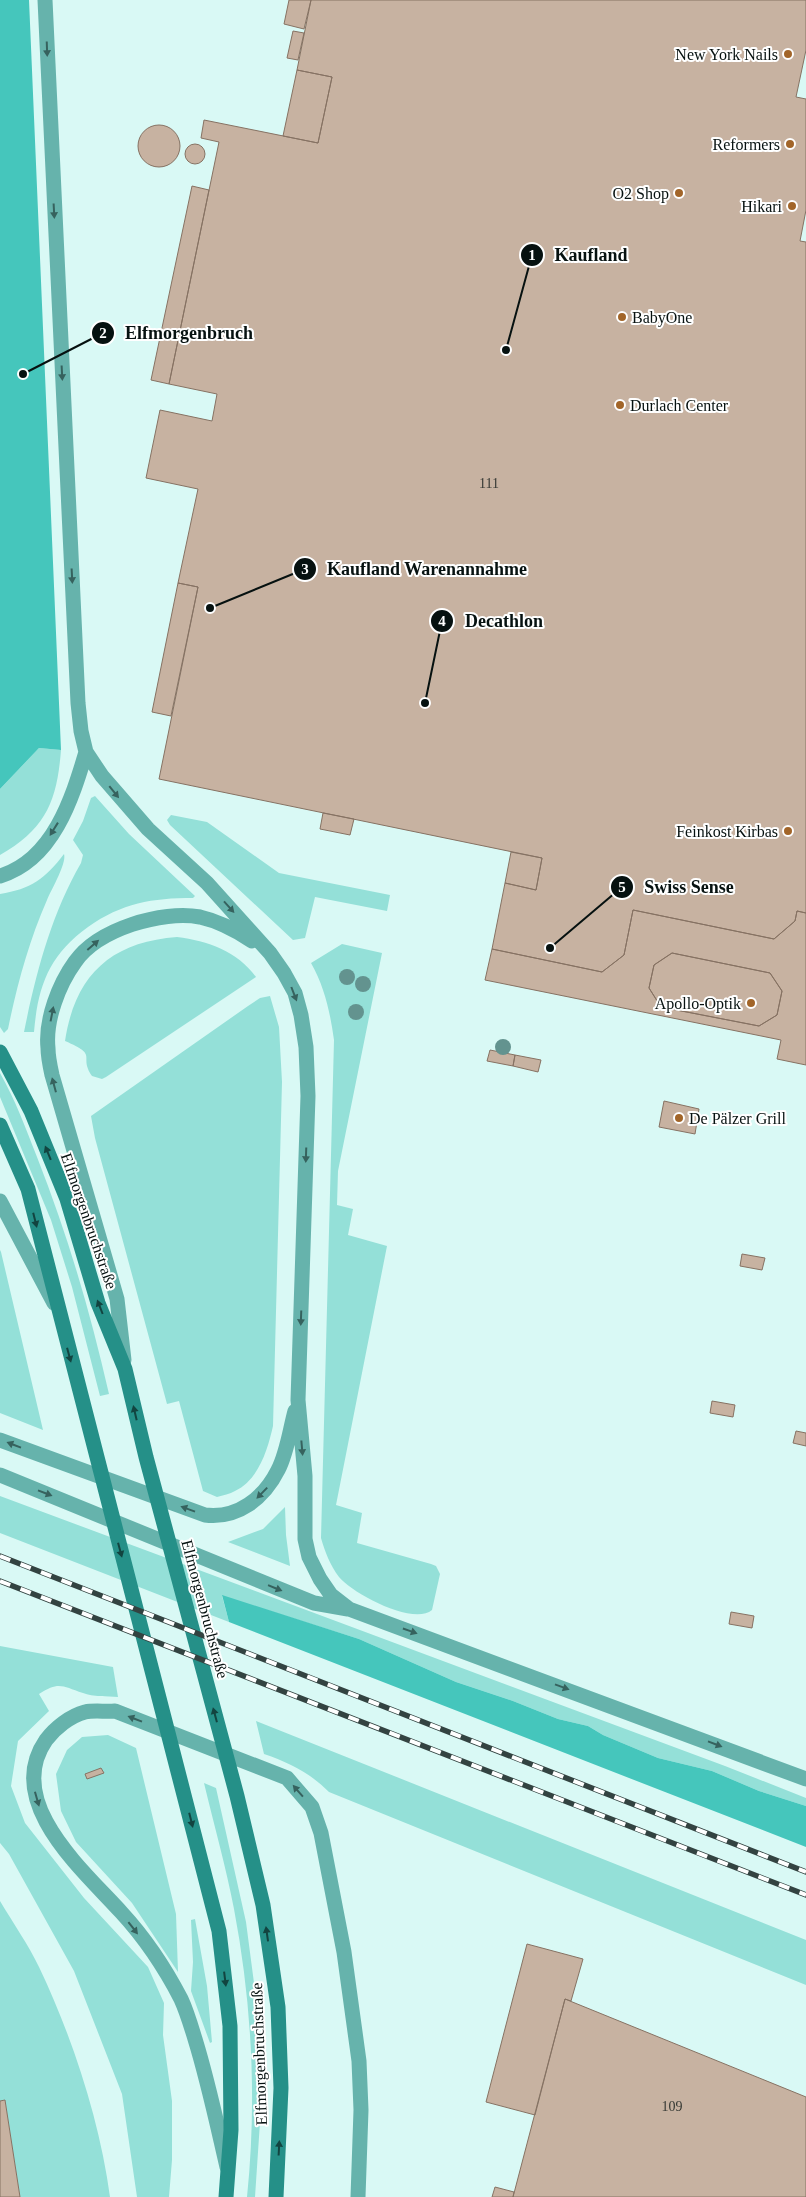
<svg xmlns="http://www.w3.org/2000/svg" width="806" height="2197" font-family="'Times New Roman',serif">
<rect width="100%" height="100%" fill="#d9f9f5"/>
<!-- green -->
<path fill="#94e0d8" d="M39 748 61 750C57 801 46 829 0 855V789Z
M95 796 129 834 195 896 193 898C152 898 122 903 88 927 49 955 38 986 34 1032H24C36 973 51 915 81 863L83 855 73 840 83 821 91 798Z
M171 815 207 822 279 873 390 895 387 911 315 897 305 938 293 940 170 825 167 820Z
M64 854C67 863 51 890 47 900 29 941 17 985 8 1029L4 1033 0 1027V894C31 889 45 879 64 854Z
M177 937C208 941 237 951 256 977L106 1077 102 1079 92 1076C78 1055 100 1056 65 1041 75 975 111 942 177 937Z
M342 944 382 953 338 1171 337 1205 353 1209 348 1235 387 1246 336 1505 362 1513 357 1543 431 1564 436 1566 440 1574 432 1610C413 1626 352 1593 339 1577 330 1565 325 1552 321 1538L334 1040C330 1012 325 988 311 963Z
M270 996 279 1027 282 1082 273 1426C268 1448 259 1480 235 1491 230 1494 223 1495 217 1497L203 1491 179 1401 167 1404 95 1138 91 1116 248 1006 260 998Z
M0 1073C15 1099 26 1129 37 1157 68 1236 90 1311 109 1394L100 1396 72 1287 51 1220 0 1097Z
M0 1250 1 1252 43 1430 0 1413Z
M0 1496 725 1766 806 1798V1806L759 1791 712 1771 658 1758 603 1735 588 1726 558 1719 513 1701 456 1682 359 1639 222 1596 229 1622 0 1533Z
M285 1507 286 1535 290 1566 228 1542 263 1529Z
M0 1646 113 1667 118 1697C107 1696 93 1697 83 1693 62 1686 59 1681 39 1694L49 1711 18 1741 11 1786 25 1823 84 1898 148 1967 164 2003 163 2035 172 2101V2160L169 2197H137L122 2094 74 1971 9 1854 0 1843Z
M256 1721 806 1940V1985L329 1792C310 1773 290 1763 264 1754Z
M108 1735 136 1748 176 1914 178 1972 132 1903 76 1842 61 1811 56 1774 67 1750 82 1737Z
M204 1783 216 1788 246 1922 257 2006 261 2107 255 2197H247C257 2101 252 2004 234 1909 226 1867 214 1825 204 1783Z
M0 1901C13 1923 28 1944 39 1967 72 2036 100 2121 110 2197H20L5 2100 0 2101Z
M195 1919 207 1986 212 2042 210 2043 191 1991 193 1962 191 1920Z"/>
<!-- forest -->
<path fill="#45c6bc" d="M0 0H29L61 750 39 748 0 789Z
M222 1595 359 1639 456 1682 513 1701 558 1719 588 1726 603 1735 658 1758 712 1771 759 1791 806 1806V1847L229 1622Z"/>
<!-- building -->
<path fill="#c7b2a1" stroke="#867263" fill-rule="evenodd" d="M289 0H311L304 29 284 24Z
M311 0H806V50L796 97 806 99V210L800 241 806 242V913L797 911 795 921 774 939 633 910 624 955 602 972 492 949 505 883 536 890 542 858 159 779 198 587 178 583 198 489 146 478 160 410 212 421 217 394 169 384 219 142 201 138 204 120 318 143 332 77 297 70Z
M293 31 304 33 298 60 287 58Z
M297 70 332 77 318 143 283 136Z
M138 146a21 21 0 1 1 42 0a21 21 0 1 1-42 0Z
M185 154a10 10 0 1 1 20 0a10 10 0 1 1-20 0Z
M192 186 209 190 169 384 151 380Z
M178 583 198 587 171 716 152 712Z
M323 813 354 819 350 835 320 829Z
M511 852 542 858 536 890 505 883Z
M633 910 774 939 795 921 797 911 806 913V1065L777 1059 781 1040 485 980 492 949 602 972 624 955ZM672 953 770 973 782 991 777 1015 759 1026 661 1007 649 988 654 965Z
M672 953 770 973 782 991 777 1015 759 1026 661 1007 649 988 654 965Z
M490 1050 515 1055 513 1066 487 1061Z
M515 1055 541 1060 538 1072 513 1066Z
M664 1101 699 1109 695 1134 659 1127Z
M742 1254 765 1258 762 1270 740 1266Z
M712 1401 735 1405 733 1417 710 1413Z
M796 1431 806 1433V1446L793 1443Z
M731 1612 754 1616 752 1628 729 1624Z
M101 1768 104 1773 87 1779 85 1774Z
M527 1944 583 1959 571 2001 565 1999 535 2115 486 2102Z
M565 1999 806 2097V2197H513Z
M5 2100 20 2197H0V2101Z
M495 2187 514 2192 513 2197H492Z"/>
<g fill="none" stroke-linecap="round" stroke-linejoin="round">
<!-- lane -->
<path stroke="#66b3ac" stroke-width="15" d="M45 0 78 703 81 731 86 752 102 776 148 829 207 883 270 953 284 973 295 993 301 1015 306 1047 308 1096 298 1400 305 1476V1539L309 1557 320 1579 331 1595 349 1609 806 1779
M0 876C53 860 72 799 86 752
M0 1201 54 1303
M124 1360 117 1299 52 1075C50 1066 48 1057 48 1048 45 1020 59 984 75 962 98 929 162 910 200 917 218 921 237 931 252 941
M0 1440 205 1515C238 1519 264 1498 278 1470 287 1453 290 1429 295 1411
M0 1475 314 1603 348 1609
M227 2167C217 2124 208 2081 195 2039 191 2026 187 2012 181 1999 165 1968 145 1938 121 1912 83 1870 3 1802 46 1740 55 1728 70 1716 85 1712 94 1710 106 1712 115 1711L287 1778 312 1807 321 1833 344 1952 359 2061 361 2110 358 2197"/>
<!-- secondary -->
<path stroke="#259088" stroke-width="15" d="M0 1052 31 1111 67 1199 98 1303 125 1369 146 1457 237 1796 263 1905 278 2007 281 2088 276 2197
M0 1125 28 1189 219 1931 230 2026 231 2130 226 2197"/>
<defs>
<path id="rail" d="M0 1556 806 1872
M0 1581 806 1895"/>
</defs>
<!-- rail casing -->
<use href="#rail" stroke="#334341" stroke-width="5.5"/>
<!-- rail -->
<use href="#rail" stroke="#fff" stroke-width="4" stroke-dasharray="11" stroke-linecap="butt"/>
</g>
<!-- trees -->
<g fill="#63938f">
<circle cx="347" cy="977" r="8"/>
<circle cx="363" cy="984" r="8"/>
<circle cx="356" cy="1012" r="8"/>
<circle cx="503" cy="1047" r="8"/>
</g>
<!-- one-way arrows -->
<defs><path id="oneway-solid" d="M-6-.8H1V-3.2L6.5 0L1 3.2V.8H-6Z" transform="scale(1.25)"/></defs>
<g fill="#36625e">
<use href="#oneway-solid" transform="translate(47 49) rotate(88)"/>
<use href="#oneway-solid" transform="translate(54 211) rotate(87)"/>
<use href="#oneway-solid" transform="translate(62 373) rotate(87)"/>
<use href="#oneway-solid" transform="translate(72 576) rotate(87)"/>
<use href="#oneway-solid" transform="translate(114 792) rotate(51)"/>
<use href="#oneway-solid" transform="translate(54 829) rotate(122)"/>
<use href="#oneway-solid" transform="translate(229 907) rotate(48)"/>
<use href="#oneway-solid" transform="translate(93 945) rotate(-41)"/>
<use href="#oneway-solid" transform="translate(294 994) rotate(69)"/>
<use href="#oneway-solid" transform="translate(52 1014) rotate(-79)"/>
<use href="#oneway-solid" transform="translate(54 1085) rotate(-105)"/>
<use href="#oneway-solid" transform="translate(306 1155) rotate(92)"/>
<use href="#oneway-solid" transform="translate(301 1318) rotate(92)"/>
<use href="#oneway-solid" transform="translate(14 1445) rotate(-159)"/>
<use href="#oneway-solid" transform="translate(302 1448) rotate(85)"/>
<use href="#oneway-solid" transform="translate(45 1493) rotate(21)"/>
<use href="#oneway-solid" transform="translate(262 1493) rotate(134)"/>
<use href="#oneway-solid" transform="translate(188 1509) rotate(-160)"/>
<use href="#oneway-solid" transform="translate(275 1588) rotate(22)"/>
<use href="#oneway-solid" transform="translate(410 1631) rotate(19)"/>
<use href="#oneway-solid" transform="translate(562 1687) rotate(20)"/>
<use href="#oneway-solid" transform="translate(135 1719) rotate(-159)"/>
<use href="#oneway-solid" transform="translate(715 1744) rotate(21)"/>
<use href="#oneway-solid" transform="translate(298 1791) rotate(-131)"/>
<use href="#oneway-solid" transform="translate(37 1799) rotate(74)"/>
<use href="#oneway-solid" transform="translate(133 1928) rotate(52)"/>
</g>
<g fill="#124440">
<use href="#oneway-solid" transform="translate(48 1153) rotate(-112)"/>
<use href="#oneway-solid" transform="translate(35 1220) rotate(76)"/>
<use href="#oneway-solid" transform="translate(100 1307) rotate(-111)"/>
<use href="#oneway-solid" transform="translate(69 1355) rotate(75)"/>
<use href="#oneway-solid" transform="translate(135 1413) rotate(-103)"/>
<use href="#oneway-solid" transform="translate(120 1550) rotate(75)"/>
<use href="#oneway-solid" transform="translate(215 1715) rotate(-105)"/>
<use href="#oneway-solid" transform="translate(191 1820) rotate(76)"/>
<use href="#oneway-solid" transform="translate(267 1934) rotate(-98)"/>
<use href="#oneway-solid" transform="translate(225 1979) rotate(83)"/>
<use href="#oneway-solid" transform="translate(279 2148) rotate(-87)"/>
</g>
<!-- markers -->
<g fill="#a26529" stroke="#fff" stroke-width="2">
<circle cx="788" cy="54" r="5"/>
<circle cx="790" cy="144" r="5"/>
<circle cx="679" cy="193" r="5"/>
<circle cx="792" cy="206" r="5"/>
<circle cx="622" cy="317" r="5"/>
<circle cx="620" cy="405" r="5"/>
<circle cx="788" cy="831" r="5"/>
<circle cx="751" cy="1003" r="5"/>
<circle cx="679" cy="1118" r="5"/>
</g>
<g text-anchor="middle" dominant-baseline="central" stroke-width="4" stroke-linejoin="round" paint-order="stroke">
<!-- number labels -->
<g font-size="14" fill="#363934">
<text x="489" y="483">111</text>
<text x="672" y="2106">109</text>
</g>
<!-- poi labels -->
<g font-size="16" fill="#061110" stroke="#fff" text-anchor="end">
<text x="778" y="54">New York Nails</text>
<text x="780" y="144">Reformers</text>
<text x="669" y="193">O2 Shop</text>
<text x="782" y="206">Hikari</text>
<text x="632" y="317" text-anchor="start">BabyOne</text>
<text x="630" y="405" text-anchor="start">Durlach Center</text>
<text x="778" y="831">Feinkost Kirbas</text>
<text x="741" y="1003">Apollo-Optik</text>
<text x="689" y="1118" text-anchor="start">De Pälzer Grill</text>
</g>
<!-- street labels -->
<g font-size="16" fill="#061110" stroke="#fff">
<text transform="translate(89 1221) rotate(71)">Elfmorgenbruchstraße</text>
<text transform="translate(205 1609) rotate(75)">Elfmorgenbruchstraße</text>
<text transform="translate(259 2054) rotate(-92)">Elfmorgenbruchstraße</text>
</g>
</g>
<!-- callouts -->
<path fill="none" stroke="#061110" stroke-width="2" d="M506 350L532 255M23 374L103 333M210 608L305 569M425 703L442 621M550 948L622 887"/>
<g fill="#061110" stroke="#fff" stroke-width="2">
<circle cx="506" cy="350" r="5"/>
<circle cx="23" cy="374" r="5"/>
<circle cx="210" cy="608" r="5"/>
<circle cx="425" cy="703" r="5"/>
<circle cx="550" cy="948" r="5"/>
<circle cx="532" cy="255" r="12"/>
<circle cx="103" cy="333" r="12"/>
<circle cx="305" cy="569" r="12"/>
<circle cx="442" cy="621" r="12"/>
<circle cx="622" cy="887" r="12"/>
</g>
<g font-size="15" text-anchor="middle" font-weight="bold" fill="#fff">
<text x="532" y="260">1</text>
<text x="103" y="338">2</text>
<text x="305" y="574">3</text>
<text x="442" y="626">4</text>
<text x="622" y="892">5</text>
</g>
<g font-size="18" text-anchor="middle" font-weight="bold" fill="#061110" stroke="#fff" stroke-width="4" stroke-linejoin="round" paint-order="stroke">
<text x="591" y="261">Kaufland</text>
<text x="189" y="339">Elfmorgenbruch</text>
<text x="427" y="575">Kaufland Warenannahme</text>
<text x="504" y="627">Decathlon</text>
<text x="689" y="893">Swiss Sense</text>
</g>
</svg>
